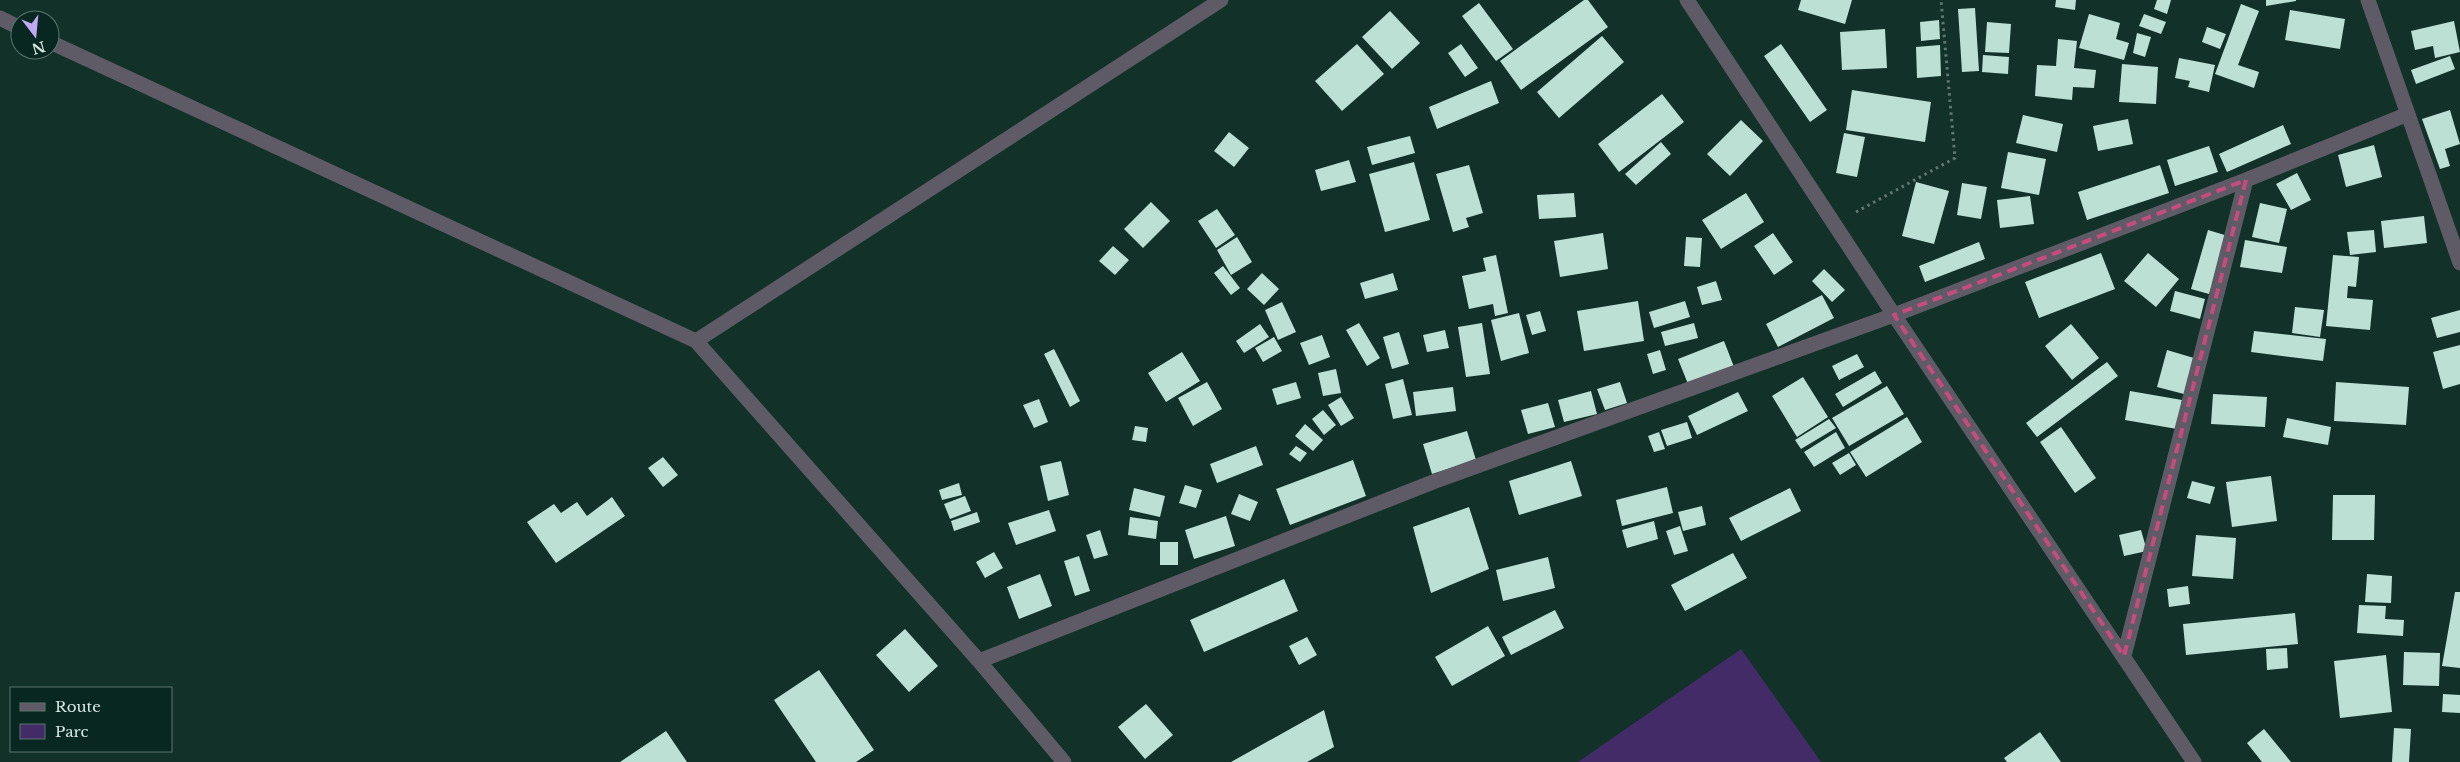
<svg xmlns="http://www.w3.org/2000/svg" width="2460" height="762" font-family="'Libre Baskerville',serif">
<rect width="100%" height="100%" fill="#123129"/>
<!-- green -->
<path fill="#422b66" d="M1741 649 1821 762H1578Z"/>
<!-- building -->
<path fill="#bde0d5" d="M1584 0H1588L1608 27 1521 90 1500 61Z
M1801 0H1852L1845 24 1798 10Z
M2056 0H2076L2075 10 2055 7Z
M2157 0H2171L2167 14 2154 9Z
M2266 0H2296V1L2266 6Z
M1479 3 1513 49 1496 61 1462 16Z
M2241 4 2259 11 2238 65 2259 72 2254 88 2215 74Z
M1975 8 1979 71 1962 72 1958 9Z
M2290 10 2345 19 2340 49 2285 40Z
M1390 11 1420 43 1392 69 1362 37Z
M2089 14 2120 23 2116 39 2129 43 2124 60 2079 48Z
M2144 14 2166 22 2161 34 2139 26Z
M1939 20 1940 39 1921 41 1920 22Z
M2454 21 2460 52 2435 58 2433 46 2415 50 2411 31Z
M1987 22 2011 24 2009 53 1985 52Z
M2207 27 2226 34 2220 49 2202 42Z
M1885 29 1887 68 1842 70 1840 32Z
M2137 33 2151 37 2145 57 2133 53Z
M1602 36 1624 62 1559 118 1537 92Z
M2058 39 2077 41 2074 68 2096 70 2094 88 2073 87 2072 100 2035 96 2037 65 2056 66Z
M1357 44 1384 74 1342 111 1315 81Z
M1461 44 1478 68 1465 77 1448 53Z
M1781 44 1827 110 1810 122 1764 56Z
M1940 45 1941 76 1917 78 1916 47Z
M1983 55 2009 57 2008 74 1982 72Z
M2450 56 2455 69 2416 84 2411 70Z
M2179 58 2215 65 2209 92 2188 87 2190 81 2175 78Z
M2122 64 2158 67 2156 104 2119 102Z
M1491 81 1499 103 1437 129 1429 107Z
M1852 90 1931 102 1925 142 1846 130Z
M1662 94 1684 122 1619 172 1598 144Z
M2450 110 2460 144 2445 149 2450 166 2440 169 2422 119Z
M2023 115 2063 124 2057 152 2016 143Z
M2128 119 2133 144 2098 151 2093 126Z
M1741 120 1763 141 1730 176 1707 154Z
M2283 125 2291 144 2227 172 2219 154Z
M1229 132 1249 148 1234 167 1214 151Z
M1844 133 1865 137 1857 177 1836 173Z
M1410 136 1415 153 1372 165 1367 147Z
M1661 142 1671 154 1636 185 1625 174Z
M2374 145 2382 177 2346 187 2338 155Z
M2209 146 2218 172 2175 186 2167 160Z
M2008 152 2046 159 2039 195 2001 188Z
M1349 160 1356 182 1321 191 1315 170Z
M1414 162 1430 220 1385 232 1369 174Z
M1469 165 1483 213 1466 218 1469 227 1453 232 1436 174Z
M2160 165 2169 193 2087 220 2078 192Z
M2297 173 2311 200 2291 210 2276 184Z
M1916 182 1949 191 1934 244 1902 236Z
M1962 183 1987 187 1981 219 1957 215Z
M1574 193 1576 217 1539 219 1537 195Z
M1746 193 1764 222 1721 249 1702 220Z
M2030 196 2034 224 2000 228 1997 200Z
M1151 202 1170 221 1143 248 1124 229Z
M2260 203 2287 209 2279 243 2252 237Z
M1217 209 1235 235 1216 248 1198 221Z
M2424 216 2427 243 2384 248 2381 221Z
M2208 230 2228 236 2209 294 2191 289Z
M2374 230 2376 252 2350 255 2347 232Z
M1603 233 1608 269 1560 277 1554 241Z
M1773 233 1793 262 1774 275 1754 246Z
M1237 237 1252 262 1231 275 1217 250Z
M1686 237 1702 238 1700 267 1684 266Z
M2245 240 2287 247 2282 273 2240 267Z
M1979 242 1985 259 1925 282 1919 266Z
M1113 246 1129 260 1115 275 1099 261Z
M2101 253 2115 289 2039 318 2025 282Z
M2148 253 2179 279 2156 307 2124 281Z
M1496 255 1508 313 1495 316 1493 304 1469 309 1462 276 1486 271 1483 258Z
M2333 255 2359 257 2356 287 2348 286 2347 298 2373 300 2370 330 2326 326Z
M1223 266 1240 288 1231 295 1214 273Z
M1824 269 1845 290 1832 302 1812 281Z
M1262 273 1279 289 1264 305 1247 289Z
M1393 273 1398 290 1365 299 1360 283Z
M1716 281 1722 300 1702 305 1697 287Z
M2175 291 2205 299 2200 319 2170 311Z
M1822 295 1834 318 1778 347 1766 324Z
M1638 301 1644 341 1584 351 1577 311Z
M1685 301 1690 317 1654 328 1649 312Z
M1282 302 1296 332 1278 340 1265 310Z
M2295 307 2324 310 2320 337 2292 333Z
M2460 310V332L2437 338 2431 318Z
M1540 311 1546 331 1532 335 1526 315Z
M1519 313 1529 353 1501 361 1491 320Z
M1359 323 1380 358 1367 366 1346 330Z
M1482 323 1490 374 1466 377 1458 327Z
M1694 323 1698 338 1665 346 1661 332Z
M1260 324 1269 337 1244 353 1236 341Z
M2071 324 2099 358 2072 380 2045 346Z
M1445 330 1449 348 1427 352 1423 335Z
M2254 331 2326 339 2323 361 2251 352Z
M1399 332 1409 364 1392 369 1383 337Z
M1322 335 1330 357 1309 365 1300 343Z
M1274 337 1282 351 1263 362 1255 348Z
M1724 341 1734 367 1688 384 1678 359Z
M2460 345V384L2443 389 2433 352Z
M1054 349 1080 401 1070 407 1044 354Z
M1660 350 1666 370 1653 374 1647 354Z
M2167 350 2194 358 2184 394 2157 387Z
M1182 352 1200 381 1166 402 1148 373Z
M1857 354 1864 367 1839 380 1832 366Z
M2107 362 2118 376 2037 437 2026 423Z
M1336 369 1341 393 1323 396 1318 373Z
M1875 371 1882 383 1843 407 1835 394Z
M1803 377 1828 417 1797 437 1772 396Z
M1403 379 1412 415 1393 419 1385 384Z
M1207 382 1222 409 1193 426 1178 398Z
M1296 382 1301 398 1277 405 1272 389Z
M1620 382 1627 403 1605 410 1597 389Z
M2336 382 2409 387 2406 425 2334 421Z
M1887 386 1904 414 1849 446 1832 418Z
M1453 387 1456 411 1416 416 1413 392Z
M1591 391 1597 414 1564 422 1558 400Z
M2130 391 2182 400 2177 429 2125 420Z
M1738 392 1748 411 1697 435 1688 416Z
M2213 394 2267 397 2265 427 2211 424Z
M1341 397 1354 418 1341 426 1328 405Z
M1039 399 1048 422 1034 428 1023 405Z
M1548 403 1555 427 1528 434 1521 410Z
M1323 410 1336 425 1324 435 1312 419Z
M1907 417 1922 442 1866 477 1850 452Z
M2287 418 2331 427 2328 445 2283 437Z
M1829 419 1836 428 1801 449 1795 440Z
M1687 422 1692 438 1667 446 1661 430Z
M1305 424 1323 440 1313 451 1295 436Z
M1135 426 1148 428 1146 442 1132 440Z
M2061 427 2096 478 2075 493 2040 442Z
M1467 431 1476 460 1432 474 1423 444Z
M1659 432 1665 449 1654 452 1648 436Z
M1836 432 1845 448 1814 467 1804 452Z
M1256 446 1263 465 1217 483 1210 464Z
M1296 446 1307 453 1300 462 1289 454Z
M1849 453 1856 465 1840 475 1832 463Z
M663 457 678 475 663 487 648 468Z
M1353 460 1366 496 1290 525 1276 489Z
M1061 461 1069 495 1048 501 1040 466Z
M1571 461 1582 496 1519 515 1509 481Z
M2271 476 2277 521 2232 527 2226 482Z
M2192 481 2215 487 2210 504 2187 498Z
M959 483 962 495 942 500 939 490Z
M1185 485 1202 490 1196 508 1179 503Z
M1667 487 1673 513 1622 526 1616 500Z
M1134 488 1165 496 1160 517 1129 510Z
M1790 488 1801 511 1741 541 1729 518Z
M1239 494 1258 502 1250 521 1231 514Z
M2333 495H2375L2374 540H2332Z
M965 496 971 511 950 519 944 504Z
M612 497 625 516 556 563 527 522 554 504 561 513 577 502 587 516Z
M1702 506 1706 525 1683 531 1678 512Z
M1469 507 1489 569 1431 593 1413 527Z
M1049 510 1056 531 1016 545 1008 523Z
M977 512 980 522 954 531 951 521Z
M1226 516 1235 546 1194 559 1185 530Z
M1130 517 1158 521 1156 539 1128 535Z
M1654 521 1658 539 1627 548 1622 530Z
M1680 526 1688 551 1674 555 1666 531Z
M1100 530 1108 555 1094 559 1086 535Z
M2141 530 2147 551 2124 556 2119 535Z
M2196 535 2236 538 2233 579 2192 576Z
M1160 542H1178V565H1160Z
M994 552 1003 568 985 578 976 562Z
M1733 553 1747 578 1685 611 1671 585Z
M1079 556 1090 591 1075 596 1064 561Z
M1548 557 1555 588 1503 601 1496 570Z
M1040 574 1052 606 1019 619 1007 587Z
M2367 574 2392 576 2391 603 2365 602Z
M1284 579 1298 611 1204 652 1190 620Z
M2188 586 2190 604 2169 607 2167 589Z
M2455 592H2460V668L2442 666Z
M2359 605 2386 606 2385 619 2404 620 2403 636 2357 633Z
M1555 610 1564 628 1511 655 1502 637Z
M2295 613 2298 644 2186 655 2183 624Z
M1488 626 1505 656 1452 686 1435 657Z
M905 629 938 666 909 692 876 655Z
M1307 637 1317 655 1299 665 1289 646Z
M2287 648 2288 668 2267 670 2266 649Z
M2404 652 2440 653 2439 686 2403 685Z
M2386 655 2392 712 2340 718 2334 661Z
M819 670 874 750 856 762H816L774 700Z
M2443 694 2460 695V713L2442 712Z
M1146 704 1173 735 1145 759 1118 727Z
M1324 710 1334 747 1307 762H1231Z
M2394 728 2411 729 2409 762H2392Z
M2264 729 2291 762H2262L2247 743Z
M666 731 687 762H620Z
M2040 732 2061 762H2007L2004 758Z"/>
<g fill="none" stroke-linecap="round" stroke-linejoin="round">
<!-- path -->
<path stroke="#5f7871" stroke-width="3" stroke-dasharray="2.5 4" stroke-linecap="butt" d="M1856 212 1955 158 1941 0"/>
<!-- minor -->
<path stroke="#5e5b66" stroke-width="15" d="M1687 0 1894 315 2194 762
M2368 0 2460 263
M0 18 20 28
M50 42 696 341 979 661 1064 762
M696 341 1221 0
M2124 656 2246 180
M979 661 1433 482 1894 315 2246 180 2408 114"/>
</g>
<!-- marked area -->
<path fill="none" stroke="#c74c7d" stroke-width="4" stroke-dasharray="10 6" stroke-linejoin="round" d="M2246 180 2124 656 1894 315Z"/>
<!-- legend -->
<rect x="10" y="687" width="162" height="65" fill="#072720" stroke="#5a746e"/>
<rect x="20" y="703" width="25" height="8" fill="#5e5b66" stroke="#5a746e"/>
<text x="55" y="712" font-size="15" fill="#d6e7e2">Route</text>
<rect x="20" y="724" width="25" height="15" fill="#422b66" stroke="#5a746e"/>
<text x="55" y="737" font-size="15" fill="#d6e7e2">Parc</text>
<!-- north arrow -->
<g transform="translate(35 35) rotate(164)"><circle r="24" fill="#072720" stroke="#5a746e"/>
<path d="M0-4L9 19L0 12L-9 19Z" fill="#c1a8f3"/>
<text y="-8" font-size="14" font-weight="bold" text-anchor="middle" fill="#d6e7e2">N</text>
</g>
</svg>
